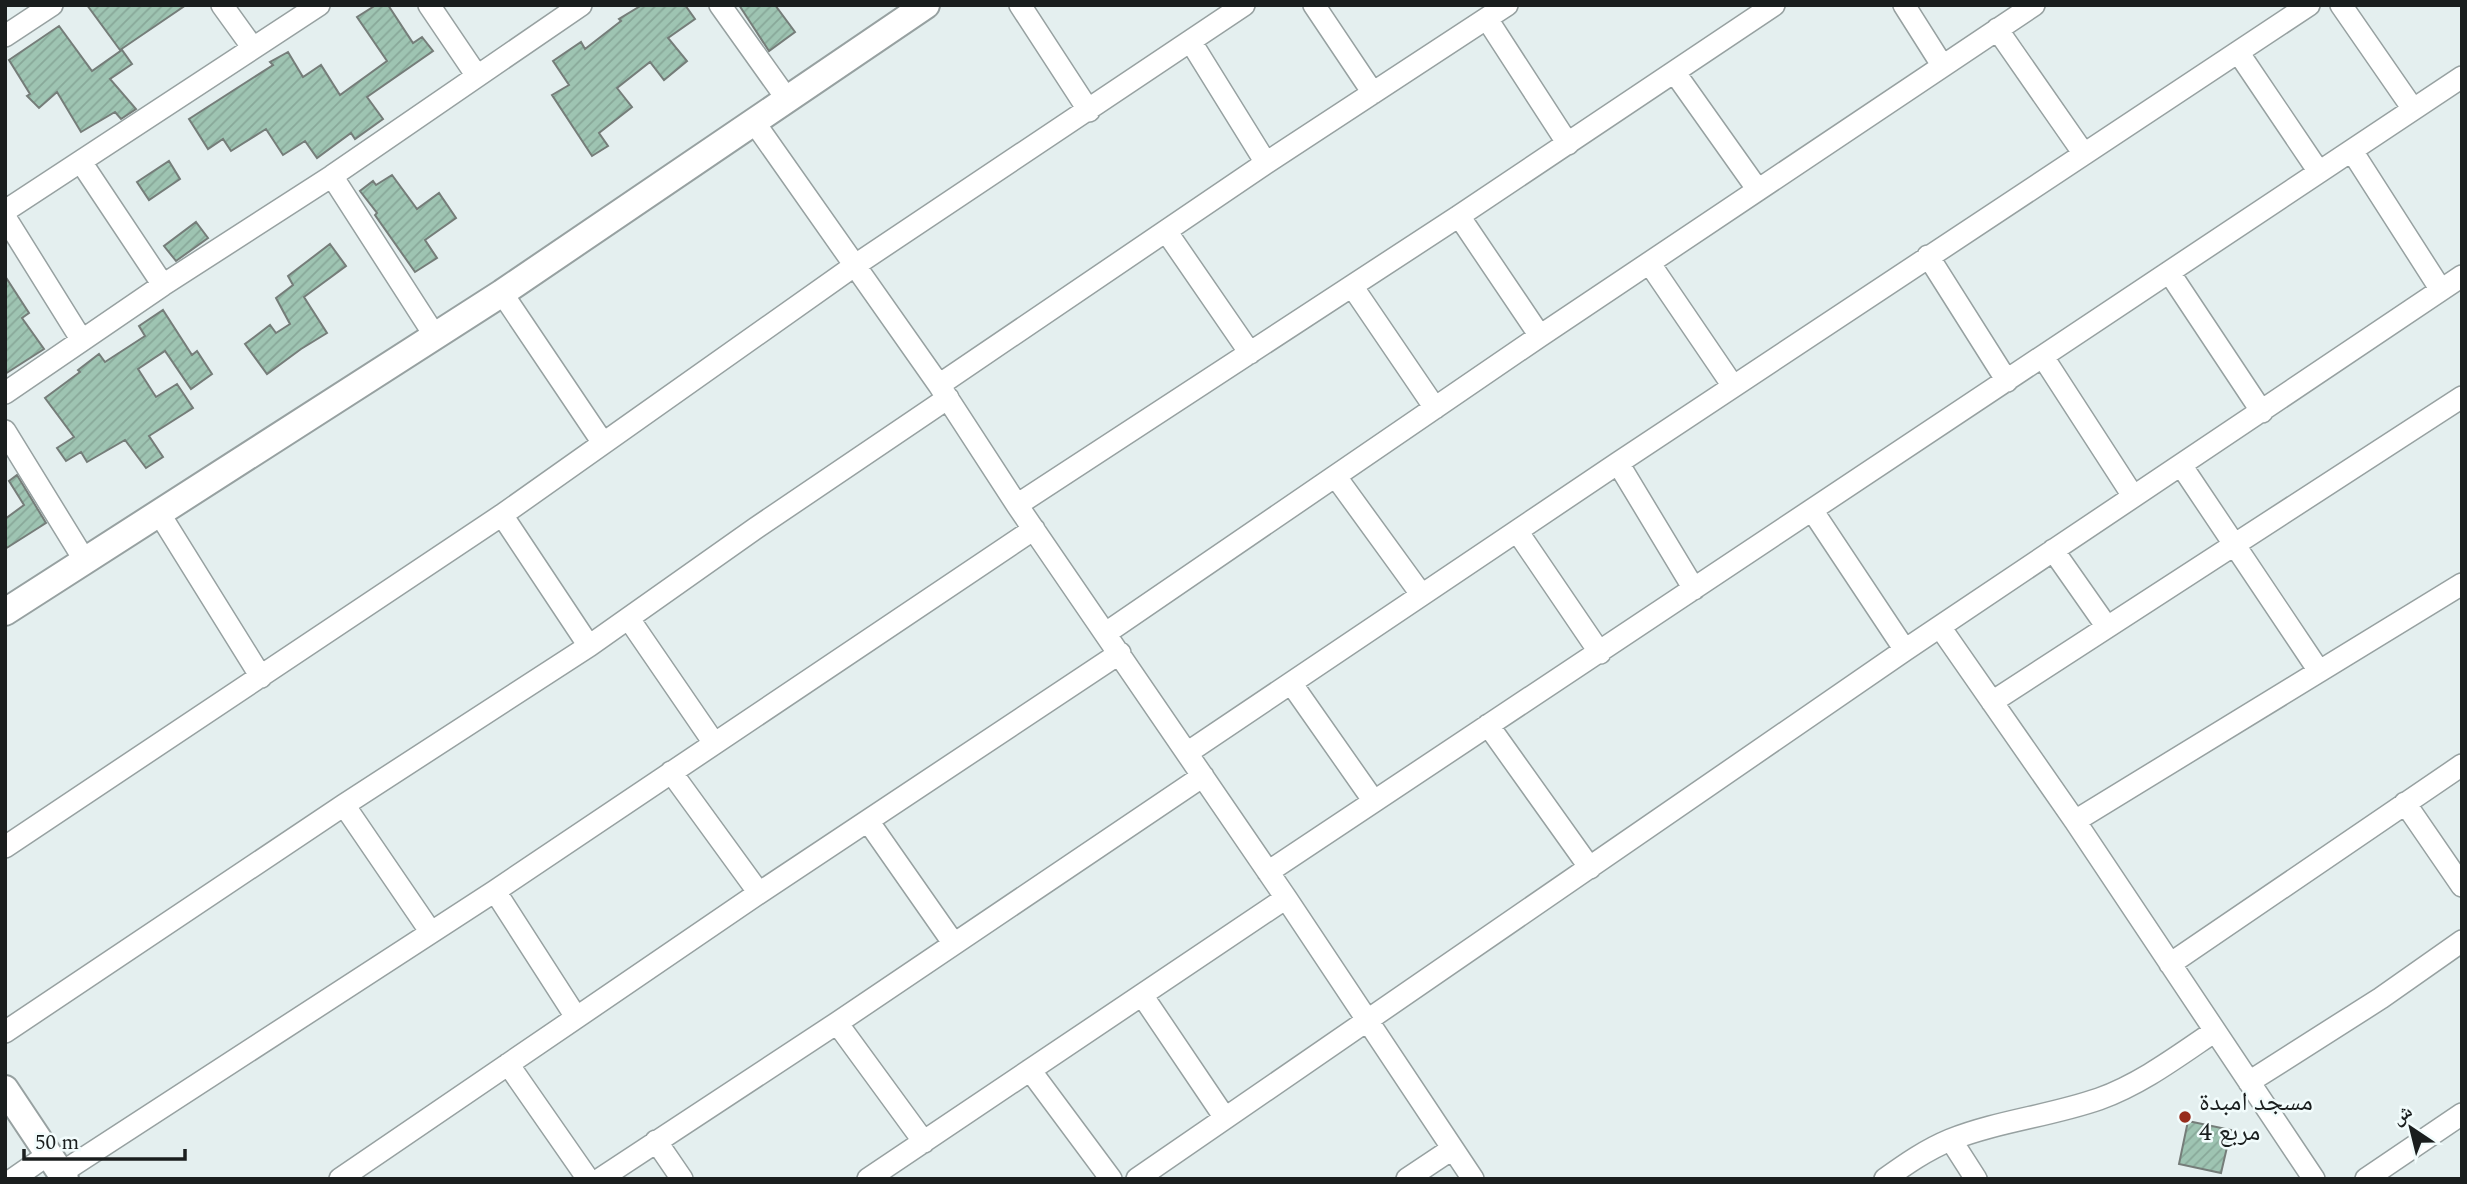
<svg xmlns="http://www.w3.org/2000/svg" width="2467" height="1184" font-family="Spectral,'Noto Naskh Arabic',serif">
<defs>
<pattern id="building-hatch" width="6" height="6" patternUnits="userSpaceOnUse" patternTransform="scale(1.75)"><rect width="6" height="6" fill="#9ec4b2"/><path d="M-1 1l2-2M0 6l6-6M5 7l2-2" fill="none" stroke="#88a899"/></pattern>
</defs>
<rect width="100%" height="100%" fill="#e4efef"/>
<!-- building -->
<path fill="url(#building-hatch)" stroke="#757d79" stroke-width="2" d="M87 5H186L120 50Z
M376 5H388L413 43 422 37 433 51 367 97 383 119 355 139 351 133 317 158 305 141 283 155 266 129 231 151 223 139 208 149 189 119 273 65 270 62 288 52 303 77 321 65 340 95 387 61 357 17Z
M642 5H685L695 19 668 38 687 61 664 80 650 62 617 88 632 107 599 133 608 146 592 156 552 95 569 85 553 61 581 42 585 49 621 21 619 19Z
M739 5H775L795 32 769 51Z
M59 26 92 71 122 50 132 64 110 79 136 109 121 119 115 112 81 132 57 92 39 108 27 96 30 94 9 60Z
M169 161 180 179 149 200 137 182Z
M392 175 417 209 439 193 456 218 425 240 437 258 415 272 375 215 377 213 360 191 373 181 376 185Z
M196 222 208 238 176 261 164 246Z
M330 244 346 266 304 297 327 333 301 349 267 374 245 344 270 325 276 333 290 324 276 298 293 285 288 276Z
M5 276 29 313 22 318 44 349 5 374Z
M163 310 192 355 197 351 212 374 191 389 165 351 138 369 156 397 177 384 193 408 149 436 163 457 146 468 125 440 87 462 81 452 66 461 57 448 74 437 45 398 80 372 78 370 99 354 105 362 145 336 139 326Z
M17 475 46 523 5 549V519L24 505 9 481Z
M2188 1121 2231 1130 2221 1173 2179 1164Z"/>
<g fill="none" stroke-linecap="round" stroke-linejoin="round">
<defs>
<path id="minor" d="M222 5 253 48
M429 5 477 76
M720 5 787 99
M1020 5 1089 111
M1314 5 1373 93
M1904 5 1942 65
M2341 5 2413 109
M1487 19 1568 144
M1997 29 2084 154
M5 36 52 5
M1191 42 1266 163
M2238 52 2319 172
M1675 73 1758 190
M754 122 939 385 1017 505 1286 898 1473 1179
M2352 151 2441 290
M81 162 163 285
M332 176 435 336
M5 211 319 5
M1459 216 1540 336
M5 217 81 339
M1166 231 1250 353
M1928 256 2007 381
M1650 264 1733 386
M2169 272 2262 412
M1352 286 1435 408
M502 293 603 443
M2043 357 2133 496
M939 385 1266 163 1507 5
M5 393 163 285 332 176 581 5
M5 431 85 561
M1618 463 1694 589
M2181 465 2319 671
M1336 477 1421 594
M1017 505 1459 216 1774 5
M1812 510 1905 650
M159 513 261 677
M502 515 589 646
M1517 531 1600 653
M2053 550 2107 627
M629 619 714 743
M1940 627 2075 821 2314 1179
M1106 633 1540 336 2034 5
M1291 683 1373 800
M1992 702 2462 397
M1488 725 1590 868
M1187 753 1618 463 2309 5
M671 772 759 893
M2405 803 2462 886
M344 805 430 931
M868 821 954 944
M2075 821 2462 584
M5 847 502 515 854 266 1244 5
M1268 872 2462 77
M495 891 576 1017
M2170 964 2462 765
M1142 995 1225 1118
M837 1023 924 1142
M5 1032 344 805 589 646 756 528 948 398
M508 1064 588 1179
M1030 1070 1111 1179
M2249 1082 2381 998 2462 941
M1951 1140 1976 1179
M656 1141 682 1179
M61 1173 495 891 1034 529
M13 1179 49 1154
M340 1179 759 893 1120 653
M600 1179 837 1023 1203 776
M868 1179 1286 898
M1137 1179 1905 650 2462 276
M1407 1179 1452 1149
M1885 1179C1906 1164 1926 1150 1950 1140 1998 1121 2050 1116 2099 1099 2141 1084 2178 1056 2215 1031
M2366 1179 2462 1114"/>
<path id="tertiary" d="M5 612 502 293 926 5
M5 1089 65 1179"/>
</defs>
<!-- minor casing -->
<use href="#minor" stroke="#97a1a1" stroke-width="24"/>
<!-- tertiary casing -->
<use href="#tertiary" stroke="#97a1a1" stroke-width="30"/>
<!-- minor -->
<use href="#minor" stroke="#fff" stroke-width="21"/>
<!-- tertiary -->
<use href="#tertiary" stroke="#fff" stroke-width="26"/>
</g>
<!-- markers -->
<circle fill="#972d1d" stroke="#f2fcfc" stroke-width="2.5" cx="2185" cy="1117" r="7"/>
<g text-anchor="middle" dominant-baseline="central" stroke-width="5" stroke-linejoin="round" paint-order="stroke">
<!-- poi labels -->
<g font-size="26" fill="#1a1e1e" stroke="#f2fcfc" text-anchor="start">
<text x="2199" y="1102">مسجد امبدة<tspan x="2199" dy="30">مربع 4</tspan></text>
</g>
</g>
<!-- border -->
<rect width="2467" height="1184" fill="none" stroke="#1a1e1e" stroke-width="14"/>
<!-- north arrow -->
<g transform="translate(2411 1128) rotate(325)" stroke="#f2fcfc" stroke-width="5" paint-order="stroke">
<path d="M0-5L12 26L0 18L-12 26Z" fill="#1a1e1e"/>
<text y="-10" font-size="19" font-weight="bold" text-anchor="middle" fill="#1a1e1e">ش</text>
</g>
<!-- scale -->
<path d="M24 1149v10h161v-10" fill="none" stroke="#1a1e1e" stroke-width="3.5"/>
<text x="35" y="1149" font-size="21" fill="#1a1e1e" stroke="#f2fcfc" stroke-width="5" paint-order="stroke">50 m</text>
</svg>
